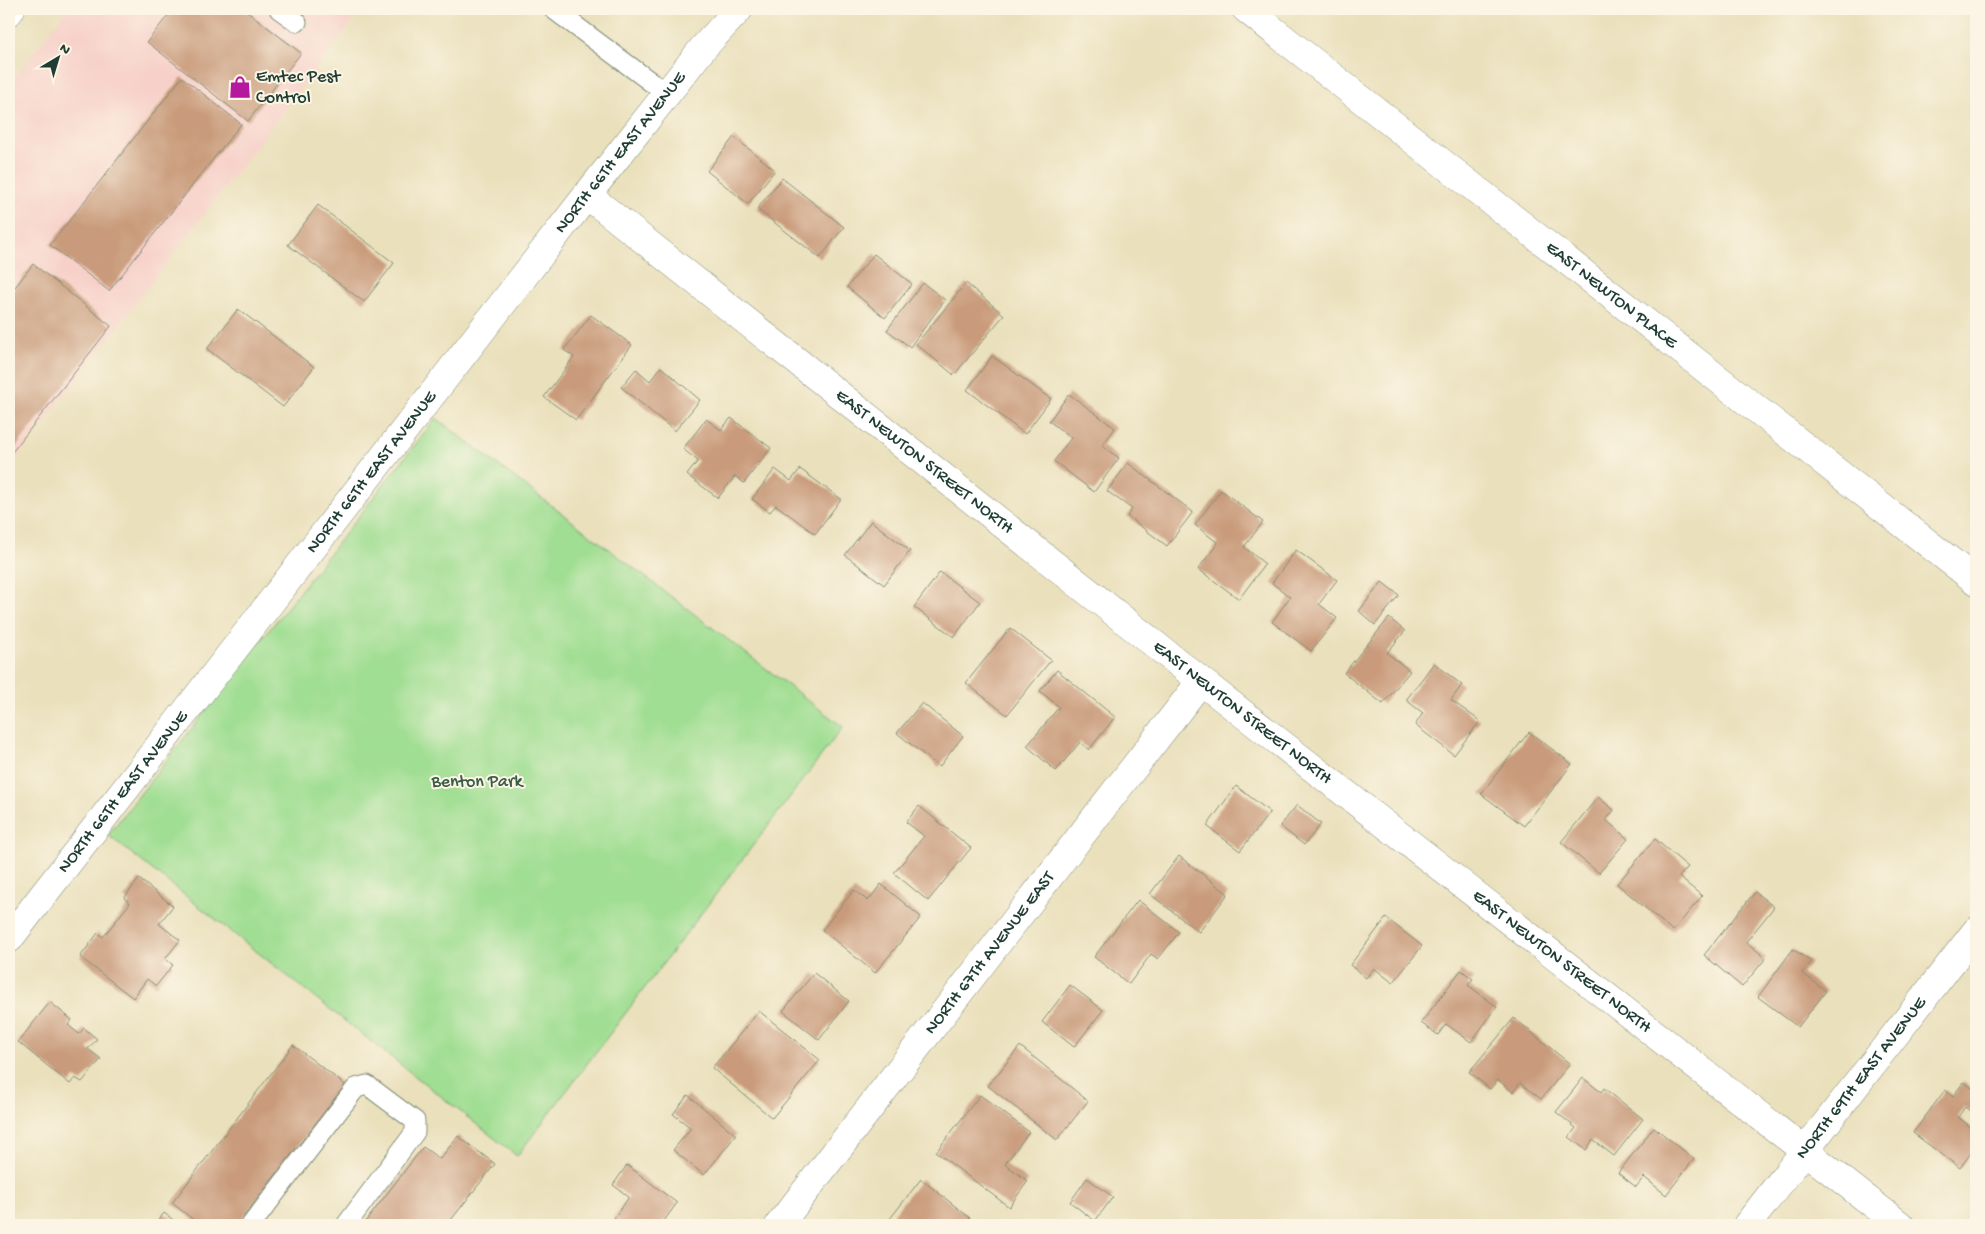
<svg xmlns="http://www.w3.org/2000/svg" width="1985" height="1234" font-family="'Gochi Hand',sans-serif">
<rect width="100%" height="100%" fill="#fcf5e5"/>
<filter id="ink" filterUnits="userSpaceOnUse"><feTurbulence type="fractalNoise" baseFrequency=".02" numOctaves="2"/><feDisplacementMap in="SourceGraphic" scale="10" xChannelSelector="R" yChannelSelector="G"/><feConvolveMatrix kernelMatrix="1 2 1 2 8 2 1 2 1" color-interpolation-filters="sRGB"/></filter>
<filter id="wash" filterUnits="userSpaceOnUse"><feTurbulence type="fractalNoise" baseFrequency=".0096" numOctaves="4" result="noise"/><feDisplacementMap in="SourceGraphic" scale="20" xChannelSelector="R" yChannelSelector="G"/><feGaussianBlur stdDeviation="1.12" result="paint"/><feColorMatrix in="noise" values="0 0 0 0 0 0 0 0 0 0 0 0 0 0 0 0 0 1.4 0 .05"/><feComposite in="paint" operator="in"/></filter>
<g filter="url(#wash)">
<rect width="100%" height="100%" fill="#eae0bc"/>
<!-- built -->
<path fill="#f7d1c9" d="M67 9H362L9 468V85Z"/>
<!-- green -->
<path fill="#a0de93" stroke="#608e64" d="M436 418 843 727 517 1156 108 835Z"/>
<g id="blocks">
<!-- building -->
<path fill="#c99b7c" d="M173 9H244L301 53 248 121 147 42Z
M182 77 241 124 109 291 50 245Z
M734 137 775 170 748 204 707 171Z
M782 178 844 227 820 258 757 209Z
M318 205 394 263 364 302 288 245Z
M874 254 912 284 885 318 847 287Z
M33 264 111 326 9 456V295Z
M923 283 945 300 910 347 887 330Z
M966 283 1004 315 954 375 916 344Z
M238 309 314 367 283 407 207 349Z
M591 315 632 345 576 420 544 397 574 357 564 350Z
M992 356 1051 399 1025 434 967 390Z
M661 367 700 400 675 431 621 387 636 369 650 381Z
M1069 394 1115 428 1102 446 1119 458 1094 492 1054 461 1071 438 1049 421Z
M731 418 771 448 744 483 735 476 718 498 687 475 698 461 683 449 706 419 721 430Z
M1128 463 1193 512 1167 546 1127 516 1132 509 1107 491Z
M775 469 791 481 800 469 841 499 815 534 776 505 770 512 752 499Z
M1221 490 1263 522 1244 547 1265 564 1239 599 1198 569 1218 543 1195 525Z
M871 521 910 551 884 585 845 555Z
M1296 550 1337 580 1319 604 1337 618 1311 651 1272 622 1290 597 1272 583Z
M940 572 980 602 954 637 914 607Z
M1382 582 1399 595 1375 625 1359 611Z
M1389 618 1405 631 1387 653 1410 671 1383 704 1344 673Z
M1010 628 1051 660 1007 715 966 683Z
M1434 663 1462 685 1451 700 1480 721 1454 755 1415 725 1423 713 1406 700Z
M1057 670 1115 717 1089 750 1080 742 1056 771 1027 746 1059 707 1040 691Z
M922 703 963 736 939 767 897 733Z
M1529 732 1572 764 1524 826 1481 794Z
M1236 786 1270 812 1240 851 1207 826Z
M1598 797 1614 810 1606 820 1628 839 1599 873 1561 842Z
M1297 805 1321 824 1304 845 1280 826Z
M919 806 971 848 928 901 894 873 924 836 906 822Z
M1655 839 1688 867 1679 877 1702 896 1673 931 1617 884Z
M1179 856 1228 894 1199 932 1150 894Z
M139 879 173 906 159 924 180 940 165 959 173 965 156 986 147 979 133 998 80 957 98 933 103 937 130 903 124 898Z
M881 884 921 917 875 973 822 930 854 890 868 901Z
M1755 892 1774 907 1746 942 1766 958 1742 987 1704 955Z
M1138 900 1179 932 1158 959 1151 954 1129 984 1094 957Z
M1386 918 1422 946 1393 983 1374 968 1366 978 1350 965Z
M1793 949 1811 962 1802 973 1826 991 1798 1027 1758 997Z
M1461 970 1473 979 1468 985 1497 1007 1471 1042 1446 1024 1438 1035 1421 1023Z
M814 973 849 1001 819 1040 783 1011Z
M1070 985 1103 1010 1074 1047 1042 1022Z
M50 1002 72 1020 68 1025 79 1034 84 1028 97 1039 88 1049 101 1059 82 1082 75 1078 70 1084 18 1042Z
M759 1011 820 1060 772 1118 712 1068Z
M1514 1018 1570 1064 1541 1099 1520 1083 1513 1092 1498 1080 1490 1089 1469 1072Z
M293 1045 345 1085 237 1225H200L172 1203Z
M1020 1046 1088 1101 1057 1140 988 1086Z
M1583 1078 1601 1092 1604 1088 1643 1119 1614 1156 1593 1140 1586 1150 1569 1137 1576 1128 1556 1112Z
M1964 1082 1976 1091V1116L1965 1107 1958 1117 1976 1131V1146L1960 1168 1913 1133 1945 1090 1953 1096Z
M688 1095 736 1135 704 1175 673 1150 691 1128 673 1114Z
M980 1095 1029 1132 1005 1164 1028 1181 1009 1207 936 1152Z
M1654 1127 1694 1159 1666 1195 1644 1177 1636 1187 1618 1173Z
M458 1136 495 1164 447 1225H363L423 1147 440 1159Z
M627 1165 677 1203 661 1225H624L614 1218 629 1197 613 1185Z
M1087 1178 1113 1197 1095 1221 1070 1202Z
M921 1179 970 1218 964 1225H948L943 1221 940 1225H895L889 1220Z
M164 1213 180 1225H155Z"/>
</g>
</g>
<g filter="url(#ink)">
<use href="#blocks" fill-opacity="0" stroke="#848e78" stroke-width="1"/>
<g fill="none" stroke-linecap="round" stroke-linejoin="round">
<defs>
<path id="lane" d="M279 9 297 22
M553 9 667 94
M251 1225 356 1088 367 1085 415 1121V1132L346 1225"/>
<g id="street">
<path id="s1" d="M1246 9 1976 581"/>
<path id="s2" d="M587 195 1201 681 1900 1225"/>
<path id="s3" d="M9 939 587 195 703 48 739 9"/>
<path id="s4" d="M779 1225 1201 681"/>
<path id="s5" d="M1747 1225 1976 931"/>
</g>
<path id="secondary" d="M9 12 11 9"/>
</defs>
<!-- lane casing -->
<use href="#lane" stroke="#848e78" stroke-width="21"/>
<!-- street casing -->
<use href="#street" stroke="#848e78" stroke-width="29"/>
<!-- secondary casing -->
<use href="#secondary" stroke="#848e78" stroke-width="29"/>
<!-- lane -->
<use href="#lane" stroke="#fff" stroke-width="19"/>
<!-- street -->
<use href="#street" stroke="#fff" stroke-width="28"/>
<!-- secondary -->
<use href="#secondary" stroke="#fff" stroke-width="28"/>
</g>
</g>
<!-- icons -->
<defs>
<symbol id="shop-bare" viewBox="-9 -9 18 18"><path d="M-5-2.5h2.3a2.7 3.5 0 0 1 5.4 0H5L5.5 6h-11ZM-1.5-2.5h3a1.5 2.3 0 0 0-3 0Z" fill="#b5179e" stroke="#fcf5e5" stroke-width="2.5" paint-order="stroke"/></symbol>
</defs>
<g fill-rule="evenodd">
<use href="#shop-bare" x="224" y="71" width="32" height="32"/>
</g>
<g text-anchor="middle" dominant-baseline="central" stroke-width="4" stroke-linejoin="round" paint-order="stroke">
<!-- poi labels -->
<g font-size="18" fill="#1f3d34" stroke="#fcf5e5" text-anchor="start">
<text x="256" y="77">Emtec Pest<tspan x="256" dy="21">Control</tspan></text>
</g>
<!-- street labels -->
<g font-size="18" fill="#1f3d34" stroke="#fcf5e5">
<text stroke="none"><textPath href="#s3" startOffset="996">NORTH 66TH EAST AVENUE</textPath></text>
<text stroke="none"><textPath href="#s1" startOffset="464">EAST NEWTON PLACE</textPath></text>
<text stroke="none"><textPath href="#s2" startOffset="430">EAST NEWTON STREET NORTH</textPath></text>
<text stroke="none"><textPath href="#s3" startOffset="591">NORTH 66TH EAST AVENUE</textPath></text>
<text stroke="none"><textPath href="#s2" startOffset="835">EAST NEWTON STREET NORTH</textPath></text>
<text stroke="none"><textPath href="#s3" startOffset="186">NORTH 66TH EAST AVENUE</textPath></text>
<text stroke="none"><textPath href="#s4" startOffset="344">NORTH 67TH AVENUE EAST</textPath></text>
<text stroke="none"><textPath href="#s2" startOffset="1240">EAST NEWTON STREET NORTH</textPath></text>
<text stroke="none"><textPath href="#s5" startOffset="186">NORTH 69TH EAST AVENUE</textPath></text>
</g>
<!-- park labels -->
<g font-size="18" fill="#395d47" stroke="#fcf5e5">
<text x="477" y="782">Benton Park</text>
</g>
</g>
<!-- margin -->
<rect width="1985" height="1234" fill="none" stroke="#fcf5e5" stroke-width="30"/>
<!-- north arrow -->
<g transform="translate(58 58) rotate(38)" stroke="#fcf5e5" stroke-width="4" paint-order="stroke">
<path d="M0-4L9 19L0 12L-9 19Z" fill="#1f3d34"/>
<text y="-8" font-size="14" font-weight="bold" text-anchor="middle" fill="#1f3d34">N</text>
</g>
</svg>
